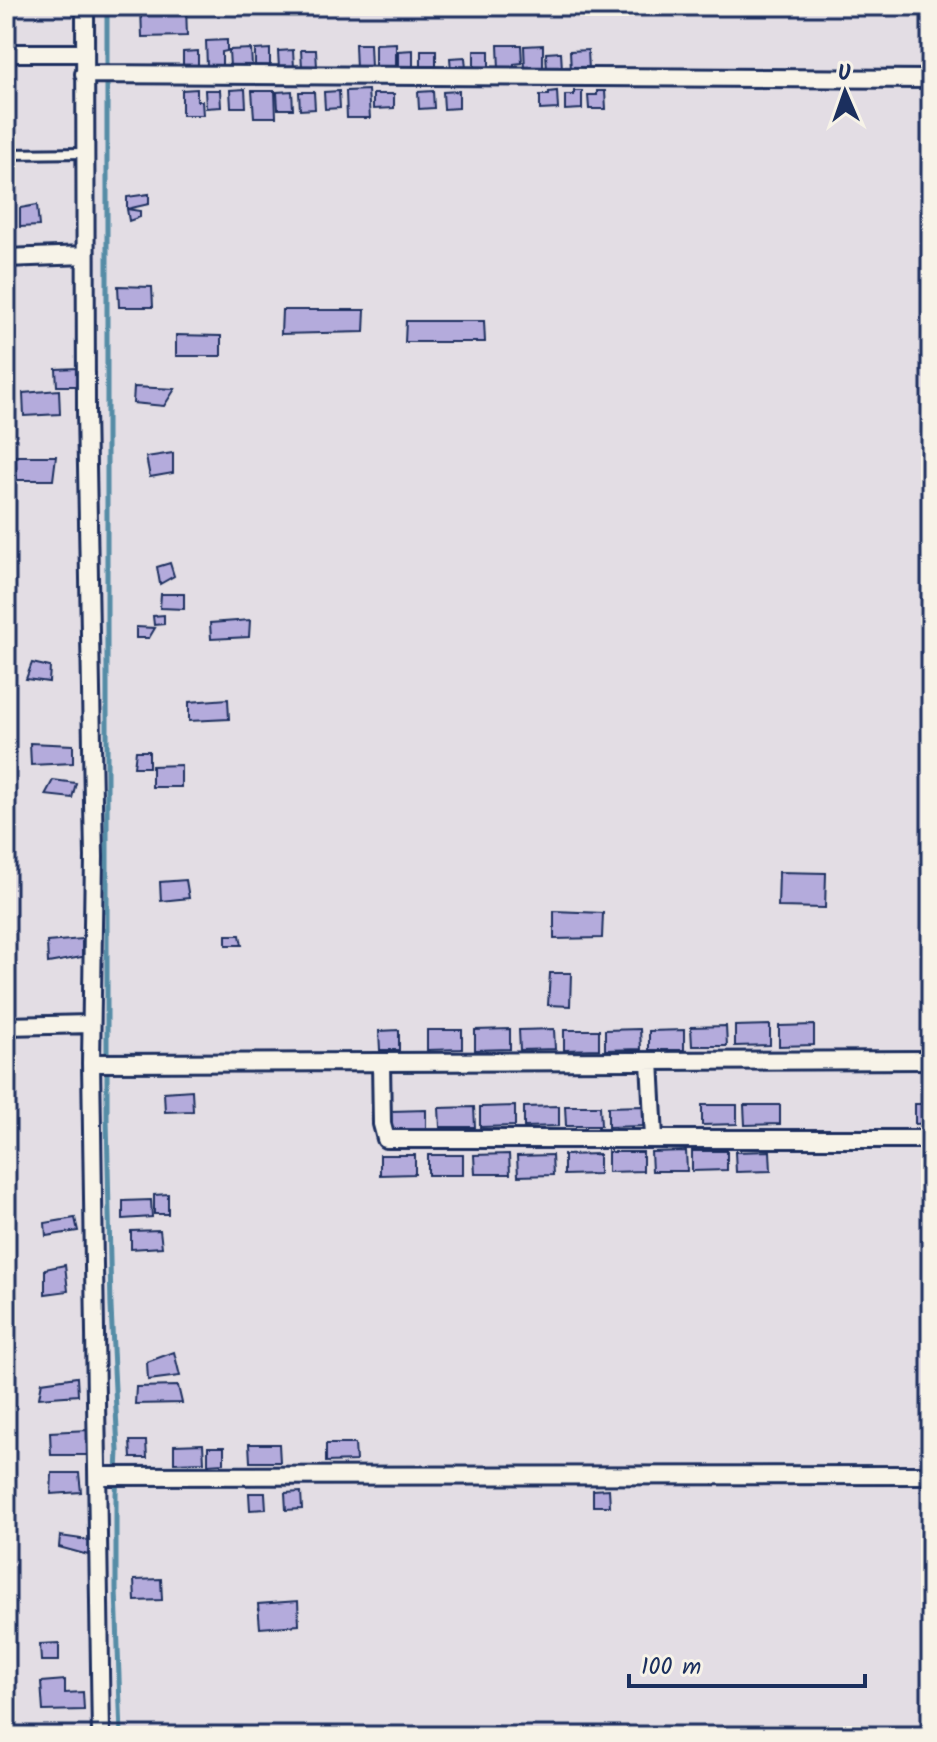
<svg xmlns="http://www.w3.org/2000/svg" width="937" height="1742" font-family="Kalam,sans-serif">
<rect width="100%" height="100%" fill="#e3dde4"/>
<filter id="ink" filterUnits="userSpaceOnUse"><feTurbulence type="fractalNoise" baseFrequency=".0125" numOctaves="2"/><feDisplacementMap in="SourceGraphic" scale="16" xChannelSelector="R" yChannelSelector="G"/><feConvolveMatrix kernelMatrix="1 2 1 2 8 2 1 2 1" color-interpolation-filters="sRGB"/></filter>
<g filter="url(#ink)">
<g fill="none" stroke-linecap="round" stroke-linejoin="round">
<!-- stream -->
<path stroke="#548ca6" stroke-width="5" d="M107 6V1118L111 1307 118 1451 116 1494V1589L121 1736"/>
</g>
<!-- building -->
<path fill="#b4abdc" stroke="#1b2f5e" stroke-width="2" d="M186 6 187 36 142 37 141 7Z
M227 40V51L222 52V66H207L206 41Z
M396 43V68L375 69V44Z
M355 44H370L371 68 356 69Z
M498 45H521L522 63 514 64V69L499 70Z
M543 45V69L525 70 524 46Z
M251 49 252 66 230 67 229 50Z
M270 49V67H255V50Z
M293 50 294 67 279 68 278 51Z
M301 50H316L317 67H302Z
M413 50V67L398 68V51Z
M421 50H436V67H421Z
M588 50 589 70 571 71 570 51Z
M198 51V65L183 66V52Z
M474 51H489V68H474Z
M561 52 562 69 547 70 546 53Z
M465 57 466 69 451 70 450 58Z
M197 89V101H202L203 115H182V90Z
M245 89 246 107H231L230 90Z
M205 90H220L221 107 206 108Z
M368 90 370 118H347L346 91Z
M252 91H275L276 117H254Z
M292 91 293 109H278L277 92Z
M339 91 340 108 325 109 324 92Z
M433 91 434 108 419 109 418 92Z
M459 91V108L444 109 443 92Z
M557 91 558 109 540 110V95H549V92Z
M574 91H582V109L565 110V95H574Z
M597 91H605L606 109H589L588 95H597Z
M299 92H314L315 109 300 110Z
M373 94H394V108L373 109Z
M149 194V204L127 209V197Z
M37 205 39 226 20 227V208Z
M127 209 140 211V217L129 221Z
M118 286 152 287 153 307H119Z
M282 310H365L364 332 281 334Z
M406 321H484L485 342H405Z
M176 335 221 336V356H176Z
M78 368 77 386H57L56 369Z
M134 387 175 389 164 406 133 403Z
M59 390 60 414 24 416 23 393Z
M173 453V473L150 477 146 457Z
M15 456H56L53 480H17Z
M170 563 174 576 160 584 157 567Z
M161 594H184V609L160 608Z
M164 615V624L154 625 153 616Z
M250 620 249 637 211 639 210 623Z
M136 627 155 628 149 638H136Z
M32 663 50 667 49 682 26 679Z
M228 699 229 719 189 721V702Z
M30 743 73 745V763L31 765Z
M136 751H149V767H134Z
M181 765V787H152V766Z
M53 780 76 783 72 798 45 795Z
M779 872 826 873 825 908 778 907Z
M186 880 189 898 161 901 160 882Z
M554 911 603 913 602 938 554 939Z
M226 935H240L242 945H226Z
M82 939V957L48 963 47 942Z
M550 973H571L570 1006 548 1005Z
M770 1025V1045L735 1046V1026Z
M814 1025V1045L779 1046V1026Z
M726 1026 727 1046H692L691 1027Z
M510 1029V1049L475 1050V1030Z
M554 1029 555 1049 520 1050 519 1030Z
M640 1029 641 1049 605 1050V1030Z
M399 1030V1050H380L379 1031Z
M427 1030H462V1049L427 1050Z
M564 1030H599V1049L564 1050Z
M684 1030V1050H649V1031Z
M192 1090 193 1111 165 1112 164 1092Z
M915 1104H931V1123L915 1124Z
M702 1105H737V1124L702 1125Z
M744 1105H780V1124L745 1125Z
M515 1106V1126L480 1127V1107Z
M559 1106V1126L524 1127V1107Z
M565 1106H600L601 1126H566Z
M643 1106V1126L608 1127V1107Z
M474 1107 475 1127H440L439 1108Z
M426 1110V1130H391V1111Z
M686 1151 687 1171H652L651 1152Z
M692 1151H727V1170L692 1171Z
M770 1151 771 1171 736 1172 735 1152Z
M608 1152H643V1171L608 1172Z
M509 1154 510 1174H475L474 1155Z
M599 1154V1174L564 1175V1155Z
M380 1155H415V1174L380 1175Z
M428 1155H463V1175H428Z
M552 1155 553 1175 518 1176 517 1156Z
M168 1194V1214H154V1195Z
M151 1200 152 1217 123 1219V1201Z
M75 1218 78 1231 46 1236 45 1223Z
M160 1230 162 1247 131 1249V1231Z
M65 1265 68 1291 45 1294V1269Z
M174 1352 180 1376 148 1380 147 1362Z
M77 1377 78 1395 39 1398 42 1382Z
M178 1386 182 1403 135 1404 136 1387Z
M88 1430V1455H51L50 1432Z
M130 1441H146L147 1458H131Z
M203 1444 204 1462 174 1463V1445Z
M249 1444H279L280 1462H250Z
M326 1444H355L356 1461 326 1462Z
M208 1447H224V1463L208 1464Z
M52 1473H79L81 1492 51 1494Z
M609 1489 610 1506H593V1490Z
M301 1492 302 1509 286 1510 285 1493Z
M249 1493H265L266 1509 250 1510Z
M60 1536 89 1540 88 1555 59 1547Z
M161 1579 162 1600 135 1601 134 1580Z
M298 1601 299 1625 260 1628 258 1604Z
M59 1643V1661H41L40 1644Z
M65 1680V1693L83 1692 84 1710 43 1711 41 1682Z"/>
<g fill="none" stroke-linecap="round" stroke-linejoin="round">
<defs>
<path id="lane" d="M6 154 85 153"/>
<path id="street" d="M85 6 86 410 94 857 91 1063 101 1736
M6 53H85
M84 74 931 79
M6 258 85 255
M6 1026 91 1024
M650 1061 654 1138
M381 1062 382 1124 386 1139H931
M91 1063 931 1060
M98 1476 931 1475"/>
</defs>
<!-- lane casing -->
<use href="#lane" stroke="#1b2f5e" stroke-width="14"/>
<!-- street casing -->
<use href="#street" stroke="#1b2f5e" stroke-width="22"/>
<!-- lane -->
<use href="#lane" stroke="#f7f3e8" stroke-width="8"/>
<!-- street -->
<use href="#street" stroke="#f7f3e8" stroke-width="16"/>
</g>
</g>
<!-- margin -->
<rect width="937" height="1742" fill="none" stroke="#f7f3e8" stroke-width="32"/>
<rect x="16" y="16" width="905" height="1710" fill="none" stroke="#1b2f5e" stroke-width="3" filter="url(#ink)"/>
<!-- north arrow -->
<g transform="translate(845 92) rotate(358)" stroke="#f7f3e8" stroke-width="6" paint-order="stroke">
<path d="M0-6L14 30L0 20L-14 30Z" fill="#1b2f5e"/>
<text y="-12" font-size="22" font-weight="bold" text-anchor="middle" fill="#1b2f5e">U</text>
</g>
<!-- scale -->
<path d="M629 1674v12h236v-12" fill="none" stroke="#1b2f5e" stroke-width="4"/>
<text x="641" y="1674" font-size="24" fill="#1b2f5e" stroke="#f7f3e8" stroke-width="6" paint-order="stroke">100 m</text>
</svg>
